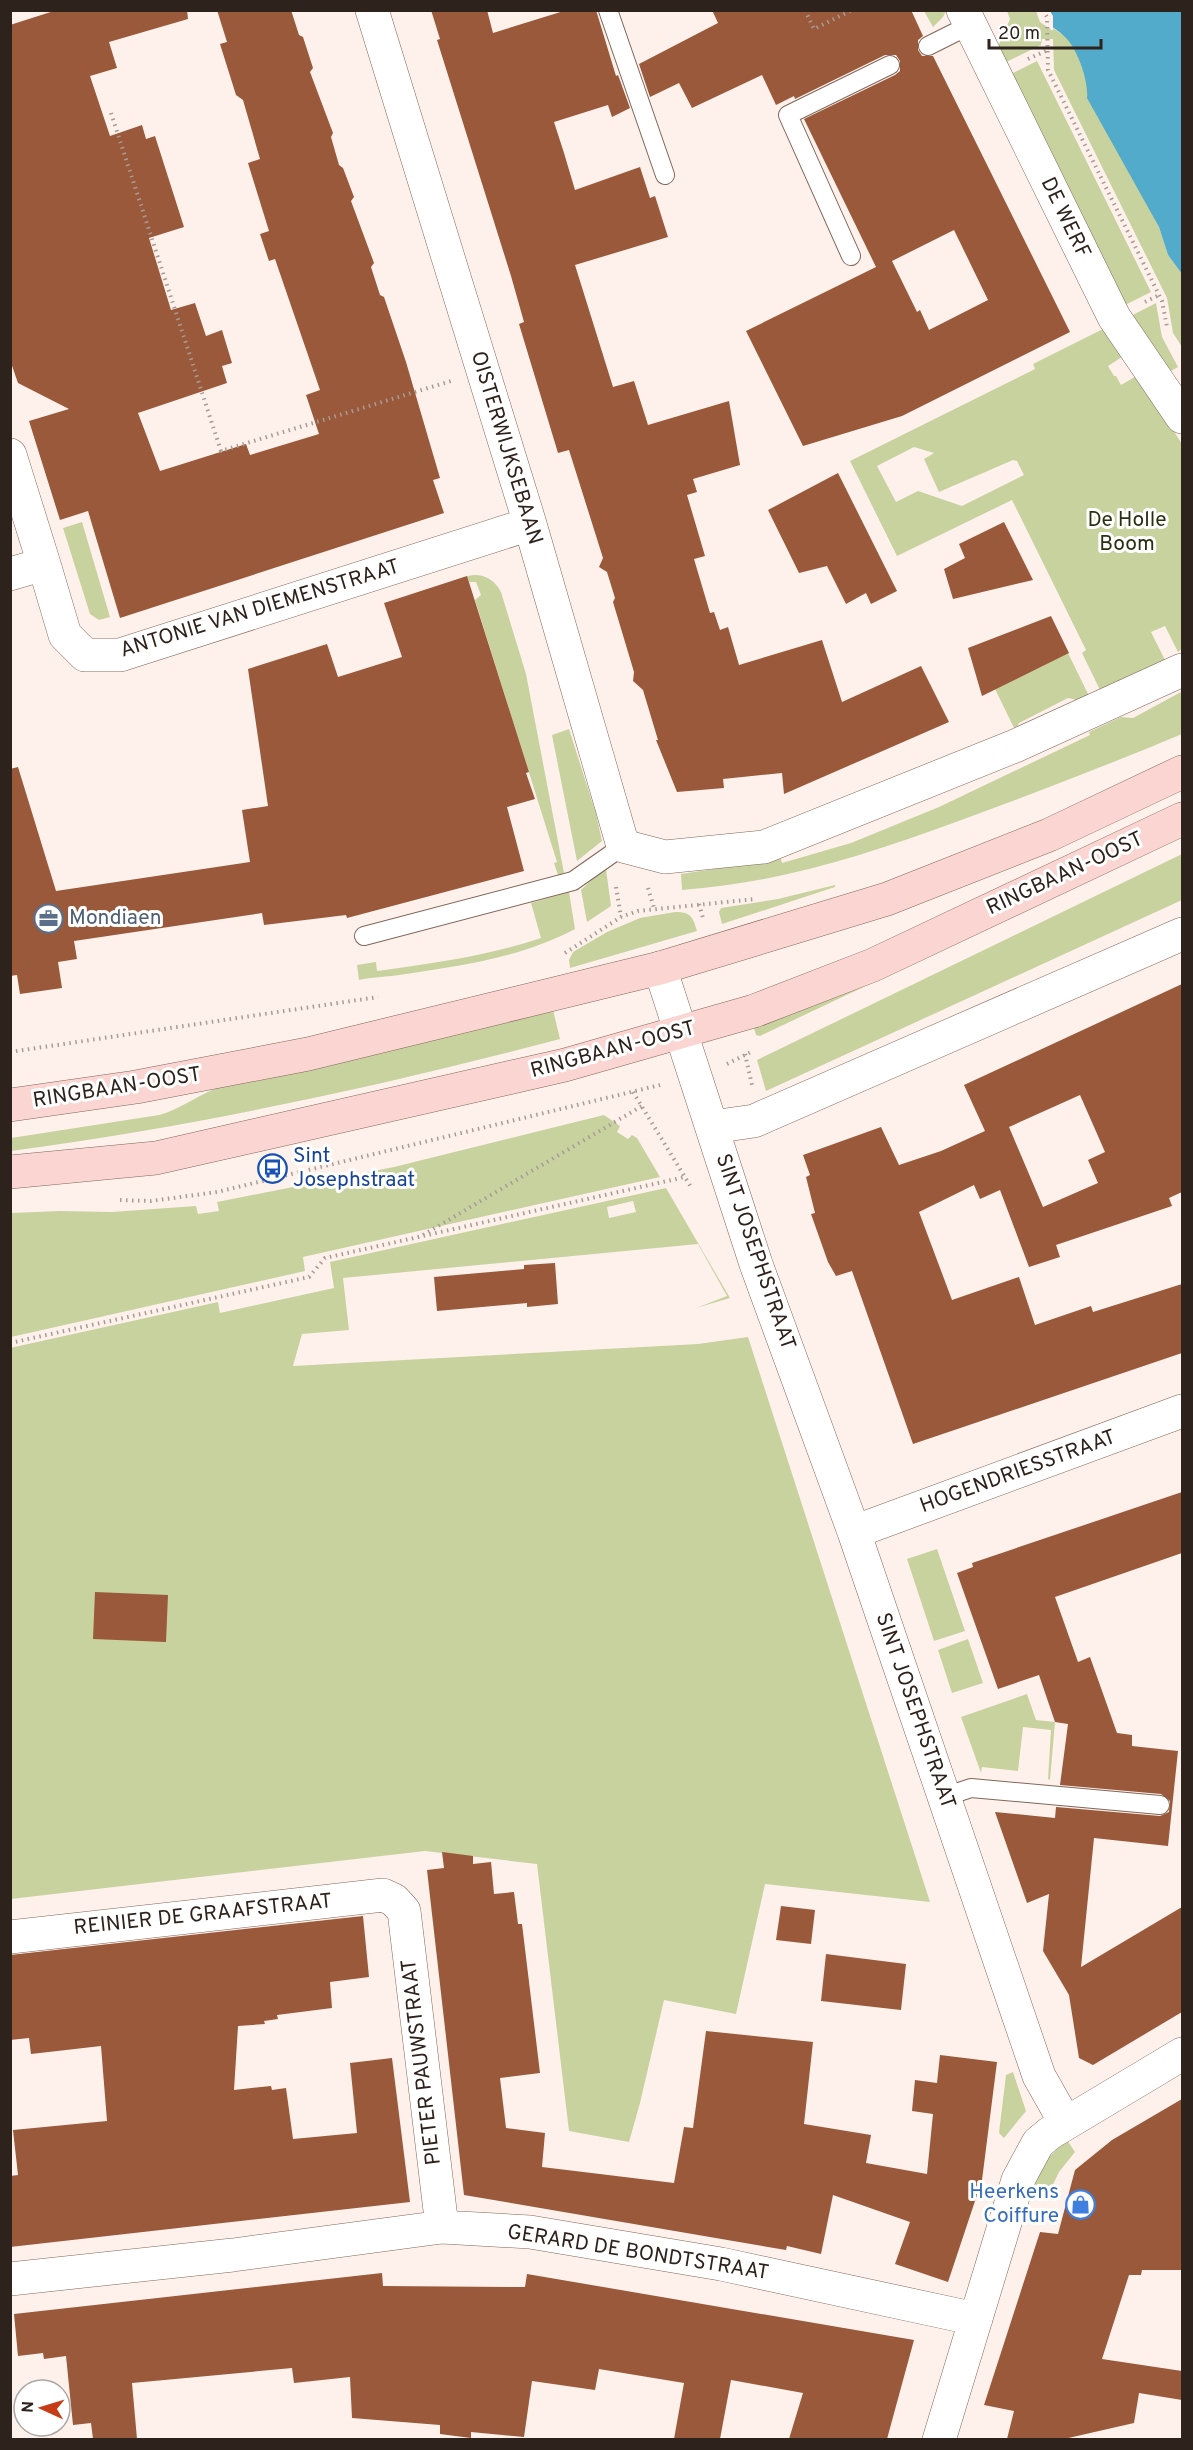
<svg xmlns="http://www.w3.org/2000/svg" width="1193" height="2450" font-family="Overpass,sans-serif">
<rect width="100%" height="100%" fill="#fef1eb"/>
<!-- green -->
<path fill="#c8d29f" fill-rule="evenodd" d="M1036 10 1040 19 1067 38 1077 53 1089 89 1159 227 1168 255 1182 274V347L1173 333 1167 298 1054 70 1053 39H1042L1041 45 1002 64 997 49 1010 19 1007 11Z
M924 11H946L943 17 933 27Z
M1037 61 1151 292 1121 307 1007 76Z
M1156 303 1162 337 1178 367 1164 375 1127 318Z
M1107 327 1125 355 1108 366 1114 376H1116L1121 385 1138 375 1182 444V649L1178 652 1165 626 1151 632 1165 660 1102 694 1082 653 1086 650 1012 500 897 556 850 461 1035 369 1033 364ZM914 447 934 453 924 459 939 492 1013 460 1017 461 1024 475 962 506 918 491 896 502 877 466Z
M82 522 110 617 99 620 90 614 63 528Z
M474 575C487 575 495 581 501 592L526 674 564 873 558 875 554 863 557 862 475 600 481 595 476 582H469L467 576Z
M1068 653 1091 700 1086 702 1068 698 1019 723 1015 730 995 689Z
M1182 687V734C1108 765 1032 794 956 822 865 855 780 883 682 890L681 874 781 859 782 863 851 843 939 807 1090 735 1089 732 1121 717 1133 718 1181 692Z
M569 729 596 814 602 841 577 861 552 735Z
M1182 854V900L766 1091 757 1060Z
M603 869H606L611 906 587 922 581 890Z
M835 885V887L722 924 719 912 721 908 778 899Z
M569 892 575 929C520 958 460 966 399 975 384 977 373 977 359 980L357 965 376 962 377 971C433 963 487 956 541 938L531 903Z
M675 912C691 912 693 917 697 931L570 968 569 960 573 952 607 932 640 918Z
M931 955 760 1036 756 1035 752 1021Z
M553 1010 560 1039C379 1087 196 1126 11 1151V1138L159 1115C181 1109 198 1095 219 1087Z
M604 1115 620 1126 617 1132 628 1139 632 1135 637 1138 660 1177 303 1257 305 1271 11 1337V1213L60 1211 112 1212 196 1206 198 1214 219 1211 217 1202 394 1167Z
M666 1188 730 1298 696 1308 727 1296 698 1244 343 1278 349 1330 302 1334 293 1366 698 1344 748 1337 930 1902 765 1884 736 2014 664 2000 640 2103 629 2142 569 2131 537 1864 425 1851 11 1899 10 1348 218 1302 220 1313 334 1288 330 1262ZM633 1201 636 1212 609 1218 607 1207Z
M937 1549 965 1631 934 1641 907 1559Z
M968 1639 983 1683 952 1693 938 1650Z
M1027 1694 1036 1720 1055 1722 1050 1780 1048 1779 1051 1730 1023 1727 1018 1771 982 1767 981 1773 961 1717Z
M1013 2072 1026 2111 1004 2138 999 2133 1006 2075Z
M1067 2140 1075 2152 1059 2172 1048 2195 1031 2190 1049 2157Z"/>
<!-- water -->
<path fill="#52abca" d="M1036 11H1182V274L1168 255 1159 227 1087 98C1089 82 1077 47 1064 36 1054 27 1042 22 1036 11Z"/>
<!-- pier -->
<path fill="#fef1eb" d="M1036 11H1050L1053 16V31L1040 22Z"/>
<!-- building -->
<path fill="#99593a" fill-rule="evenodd" d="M57 10H187L188 19 109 42 117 68 90 76 110 136 142 125 146 139 155 136 184 227 149 238 171 310 195 303 206 336 222 330 232 363 222 366 227 383 138 413 160 471 246 444 250 455 319 434 306 395 320 390 275 259 269 261 260 234 269 231 248 163 260 159 243 100 236 95 220 44 227 42 217 10H291L299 35 303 37 313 68 310 72 333 133 331 137 339 165 343 168 354 197 351 201 374 263 371 267 380 295 384 297 406 362 440 478 433 480 444 513 120 618 88 511 60 520 29 421 69 409 18 383 10 360V25Z
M431 10H487L493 33 567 10H596L616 76 618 75 630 108 612 117 608 105 554 122 564 153 575 190 640 167 650 198 655 196 668 237 575 265 613 387 634 381 648 425 729 401 740 465 693 479 697 492 687 495 705 556 694 559 710 613 714 612 720 630 728 627 739 665 822 640 842 702 921 666 949 722 784 794 782 773 723 779 724 788 677 792 656 740H658L643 690 633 681 634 672 613 602 615 598 607 572 599 567 603 558 569 450 558 453 519 324 524 322 511 276 437 40 440 39Z
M712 10H911L923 36 918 40V50L922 56H933L1070 332 902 416 803 446 746 331 876 267 804 119 895 75 900 71V61L896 55H885L795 99 794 96 776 105 762 75 692 108 679 83 650 97 639 64 718 23ZM954 230 988 300 929 330 920 310 917 312 892 261Z
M838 473 897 591 871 604 866 593 846 604 827 566 799 573 768 510Z
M1004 522 1033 580 953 599 944 569 965 558 959 544Z
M467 576 529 772 526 773 535 799 507 807 524 871 347 918 346 915 264 925 262 913 74 941 77 959 58 962 62 988 20 994 17 975 10 976V769L18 767 56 891 250 862 242 810 268 806 248 669 327 644 338 677 402 657 384 603Z
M1051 616 1069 653 982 696 968 648Z
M1182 984V1192L1169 1198 1172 1206 1056 1245 1060 1257 1029 1267 1000 1190 980 1199 974 1185 919 1212 952 1300 1019 1277 1035 1325 1091 1306 1093 1312 1182 1284V1353L913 1444 852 1271 836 1276 828 1262 811 1214 815 1213 806 1177 810 1175 803 1155 881 1127 899 1165 941 1151 985 1131 964 1085ZM1080 1095 1105 1152 1088 1160 1098 1183 1043 1207 1009 1127Z
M555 1263 558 1304 527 1307V1303L437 1311 434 1277 524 1269V1265Z
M1182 1492V1553L1055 1597 1078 1662 1090 1657 1117 1733 1132 1735V1746L1178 1751 1168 1846 1094 1838 1081 1967 1182 1907V2012L1093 2065 1079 2058 1069 1995 1043 1951 1049 1894 1027 1903 995 1812 1055 1818 1056 1807 1160 1816 1169 1812 1170 1801 1161 1794 1060 1785 1068 1724 1055 1722 1039 1675 998 1689 957 1573 973 1567 972 1563Z
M95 1592 168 1595 166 1642 93 1639Z
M442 1852 473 1856V1864L491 1862 494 1894 514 1892 518 1924H522L540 2073 500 2078 506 2128 545 2133 542 2167 674 2183 684 2127 693 2128 706 2031 813 2042 804 2124 871 2135 866 2163 927 2174 933 2114 912 2111 915 2080 937 2083 940 2055 997 2062 982 2180 948 2282 895 2264 910 2222 833 2195 821 2254 787 2246 786 2250 464 2195 427 1870 444 1868Z
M781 1906 815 1910 811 1944 776 1940Z
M363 1916 369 1977 330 1982 332 2008 277 2015 278 2019 264 2021 265 2024 238 2026 234 2090 271 2086 272 2090 286 2088 293 2139 357 2133 350 2063 392 2058 410 2202 10 2247V2176L18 2175 13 2130 107 2121 101 2046 31 2054 29 2038 10 2040V1955Z
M826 1954 906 1964 901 2010 821 2001Z
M1182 2099V2270H1142L1141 2275H1129L1102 2359 1182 2371V2400L1139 2393 1134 2423 1064 2439H1007L1014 2411 984 2405 1040 2232 1058 2234 1075 2170 1112 2140Z
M382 2273 383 2286 525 2287 527 2274 914 2340 887 2439H789L803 2393 731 2380 720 2439H674L684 2383 599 2369 595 2390 532 2381 524 2437 471 2432V2438L440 2434V2425L352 2418 350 2377 294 2383 292 2368 132 2383 137 2439H93L91 2423 73 2425 66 2356 44 2359 43 2353 18 2356 14 2314Z"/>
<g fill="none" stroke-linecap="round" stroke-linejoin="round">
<defs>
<path id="service" d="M608 10 665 175
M928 46 970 25
M851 256 788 115 890 65
M364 936 573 881 623 846
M944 1797 971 1788 1160 1805"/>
<path id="minor" d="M372 10 530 524 623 846 665 857 764 847 1015 746 1182 670
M963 10 1114 317 1182 417
M10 455 44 564
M10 574 44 564 65 635 85 655H120L530 524
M660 968 756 1264 854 1532 1039 2076 1065 2122
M712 1127 754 1121 1182 934
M854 1532 1182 1411
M10 1937 383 1895 394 1900 404 1911 442 2227
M10 2279 233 2255 442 2227 530 2232 721 2264 976 2319
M939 2440 1018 2180 1038 2143 1050 2133 1182 2054"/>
<path id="secondary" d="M10 1105 136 1087 308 1054 660 968 887 899 1049 835 1182 772
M10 1172 156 1158 565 1065 754 1011 873 965 1182 819"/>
</defs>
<!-- service casing -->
<use href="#service" stroke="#826659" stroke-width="20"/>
<!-- minor casing -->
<use href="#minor" stroke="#826659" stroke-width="34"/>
<!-- secondary casing -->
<use href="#secondary" stroke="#826659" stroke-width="34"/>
<!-- path -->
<path stroke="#a89b95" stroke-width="4" stroke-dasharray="1.5 4.5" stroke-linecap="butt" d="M805 10 814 29 852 10
M1043 10 1047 17 1048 70 1162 301 1167 327
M1028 59 1048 50
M111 113 221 451 451 381
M1145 302 1159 295
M616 887 621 917
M648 888 654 908
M699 904 703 918
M565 953 621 917 638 911 755 899
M10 1052 378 997
M745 1054 752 1085
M727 1064 753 1051
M633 1092 691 1187
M120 1200 151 1201 217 1192 660 1085
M423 1235 642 1106
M10 1343 309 1277 325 1258 685 1177"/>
<!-- service -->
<use href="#service" stroke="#fff" stroke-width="18"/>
<!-- minor -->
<use href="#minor" stroke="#fff" stroke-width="33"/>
<!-- secondary -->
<use href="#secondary" stroke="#fad5d1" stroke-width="33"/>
</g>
<!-- icons -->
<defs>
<symbol id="office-ring" viewBox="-11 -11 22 22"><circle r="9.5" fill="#fff" stroke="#5c6f8a" stroke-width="1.5"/><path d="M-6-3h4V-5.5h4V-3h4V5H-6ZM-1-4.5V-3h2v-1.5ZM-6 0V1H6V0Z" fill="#5c6f8a"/></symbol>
<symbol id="bus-ring" viewBox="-11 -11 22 22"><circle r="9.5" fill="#fff" stroke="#1a4fb4" stroke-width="1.5"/><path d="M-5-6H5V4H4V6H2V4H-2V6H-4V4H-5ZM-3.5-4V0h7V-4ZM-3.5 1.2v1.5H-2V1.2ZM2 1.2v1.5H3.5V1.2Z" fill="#1a4fb4"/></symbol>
<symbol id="shop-ring" viewBox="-11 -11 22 22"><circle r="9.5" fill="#fff" stroke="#3f7fe0" stroke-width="1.5"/><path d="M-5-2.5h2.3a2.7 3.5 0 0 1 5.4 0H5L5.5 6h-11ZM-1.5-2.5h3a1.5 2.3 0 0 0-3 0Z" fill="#3f7fe0"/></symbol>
</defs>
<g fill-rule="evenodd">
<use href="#office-ring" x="32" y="902" width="33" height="33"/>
<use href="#bus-ring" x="256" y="1152" width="33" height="33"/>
<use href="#shop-ring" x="1064" y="2188" width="33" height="33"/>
</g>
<g text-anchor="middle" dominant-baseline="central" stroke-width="6" stroke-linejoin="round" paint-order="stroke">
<!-- street labels -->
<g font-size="21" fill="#2e221c" stroke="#fff">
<text transform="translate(1065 218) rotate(64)">DE WERF</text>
<text transform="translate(506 448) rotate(73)">OISTERWIJKSEBAAN</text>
<text transform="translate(260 609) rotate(-17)">ANTONIE VAN DIEMENSTRAAT</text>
<text transform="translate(1065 874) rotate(-25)">RINGBAAN-OOST</text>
<text transform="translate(613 1050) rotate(-15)">RINGBAAN-OOST</text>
<text transform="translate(117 1088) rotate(-9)">RINGBAAN-OOST</text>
<text transform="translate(755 1252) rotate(71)">SINT JOSEPHSTRAAT</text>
<text transform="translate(1018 1472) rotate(-20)">HOGENDRIESSTRAAT</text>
<text transform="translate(915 1711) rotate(71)">SINT JOSEPHSTRAAT</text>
<text transform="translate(203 1915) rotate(-6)">REINIER DE GRAAFSTRAAT</text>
<text transform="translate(422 2062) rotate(-97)">PIETER PAUWSTRAAT</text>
<text transform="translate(638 2253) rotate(9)">GERARD DE BONDTSTRAAT</text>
</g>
<!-- park labels -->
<g font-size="21" fill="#2a2f0f" stroke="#fff">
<text x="1127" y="520">De Holle<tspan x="1127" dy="24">Boom</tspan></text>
</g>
<!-- service labels -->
<g font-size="21" fill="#4e5e75" stroke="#fff" text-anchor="start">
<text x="69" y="918">Mondiaen</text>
</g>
<!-- transit labels -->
<g font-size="21" fill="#164399" stroke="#fff" text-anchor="start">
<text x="293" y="1156">Sint<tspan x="293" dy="24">Josephstraat</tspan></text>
</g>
<!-- shop labels -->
<g font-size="21" fill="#366cbe" stroke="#fff" text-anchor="end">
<text x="1059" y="2192">Heerkens<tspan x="1059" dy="24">Coiffure</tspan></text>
</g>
</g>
<!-- border -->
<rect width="1193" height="2450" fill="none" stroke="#2e221c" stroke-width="24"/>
<!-- north arrow -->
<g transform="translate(42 2408) rotate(274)"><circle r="28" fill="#ffffff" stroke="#aba7a4" stroke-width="1.5"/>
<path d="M0-4.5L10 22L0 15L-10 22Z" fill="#c63c17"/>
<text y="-9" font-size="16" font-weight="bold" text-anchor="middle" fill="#2e221c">N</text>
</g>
<!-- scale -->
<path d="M989 39v9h112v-9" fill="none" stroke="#2e221c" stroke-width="3"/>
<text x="998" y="39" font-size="18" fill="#2e221c" stroke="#ffffff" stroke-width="4.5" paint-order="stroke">20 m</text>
</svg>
